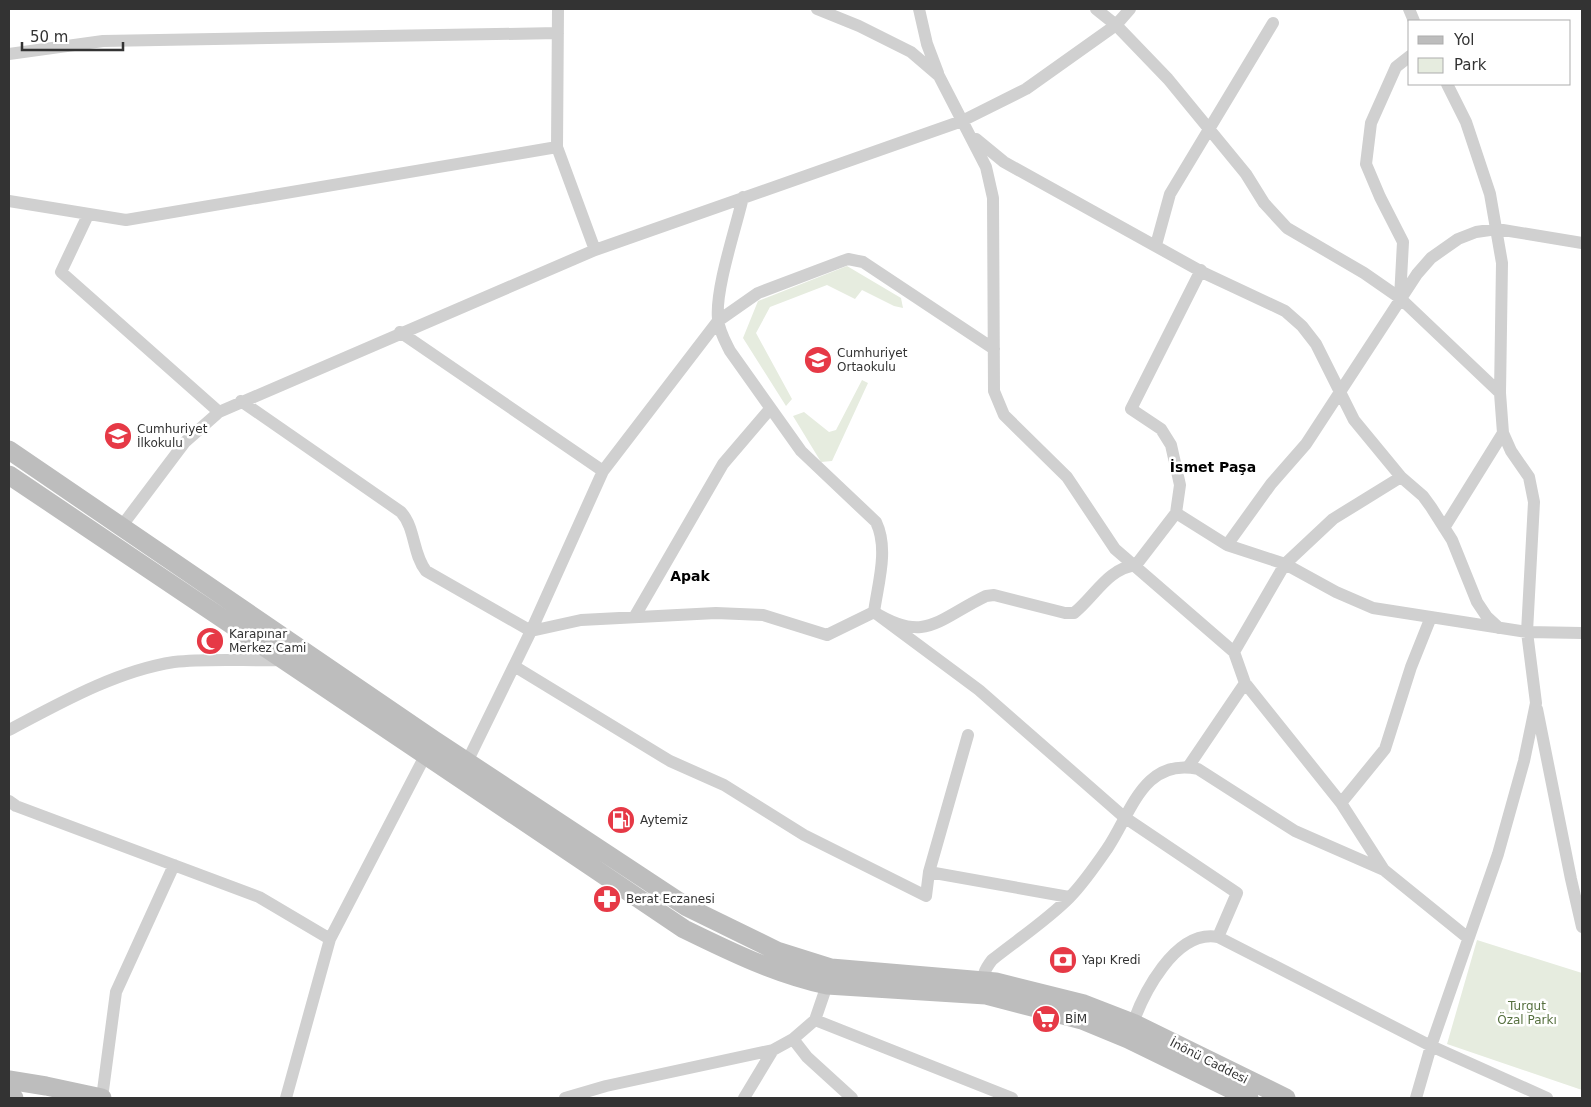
<svg xmlns="http://www.w3.org/2000/svg" width="1591" height="1107" font-family="'DejaVu Sans',sans-serif">
<rect width="100%" height="100%" fill="#fff"/>
<!-- green -->
<path fill="#e6ecdf" d="M847 266 901 298 903 308 894 306 862 290 855 299 827 285 770 307 756 333 792 399 786 406 743 338 758 301Z
M862 380 868 383 832 461 821 462 793 416 804 412 829 432 836 430Z
M1477 940 1582 973V1090L1447 1044Z"/>
<g fill="none" stroke-linecap="round" stroke-linejoin="round">
<!-- street -->
<path stroke="#d0d0d0" stroke-width="12" d="M558 9 557 147 595 250
M817 9 859 26 911 52 939 76 986 167 993 198 994 391 1004 415 1067 477 1115 549 1234 652 1245 683 1341 803 1384 870 1468 938
M919 9 927 44 938 73
M1096 9 1116 25 1168 79 1246 174 1264 203 1287 228 1364 273 1400 298 1500 393
M1409 9 1414 21
M9 54 103 41 558 33
M976 139 1004 162 1204 273 1285 311 1302 326 1316 344 1354 420 1401 477 1423 496 1431 507 1452 540 1477 602 1487 617 1499 628
M743 197C736 228 715 289 718 319 719 331 725 341 730 351L801 451 876 522C889 549 878 583 874 612L979 690 1124 817 1237 893 1218 937
M9 201 126 220 557 147
M88 215 61 272 219 412
M1156 245 1170 194 1273 23
M1400 298 1403 242 1380 197 1366 164 1371 123 1396 67 1410 56
M400 332 603 471
M241 401 401 512C416 529 412 553 426 571L531 631 581 620 716 613 763 615 827 635 874 612C926 644 938 619 986 596L994 595 1065 613H1074C1096 595 1107 569 1136 565L1176 513 1180 485 1171 445 1161 429 1131 409 1201 270
M1176 513 1227 545 1285 564 1336 592 1373 608 1527 632 1582 633
M121 527 185 442 219 412 595 250 962 121 1026 89 1116 25 1130 9
M1444 528 1503 433
M1227 545 1271 484 1306 444 1417 274 1431 258 1458 239 1476 232 1497 229 1582 243
M635 616 723 464 770 409
M1234 652 1285 564 1333 519 1401 477
M514 666 670 761 724 785 804 835 926 896 929 872 1069 897
M1537 709 1571 879 1582 927
M9 730C60 703 116 671 174 662 207 658 248 661 281 660
M467 762 531 631 603 471 718 321 758 293 848 259 863 262 994 349
M1188 767 1245 683
M9 801 16 806 259 897 330 939
M1341 803 1385 749 1411 667 1431 617
M929 872 968 735
M984 988C981 977 985 969 992 960 1017 940 1046 921 1069 898 1083 884 1096 865 1107 849 1131 814 1143 757 1198 769L1295 831 1384 870
M815 1020 1012 1098
M1131 1029C1142 995 1175 929 1218 937L1431 1046 1547 1098
M793 1039 807 1057 852 1098
M102 1098 116 992 174 865
M286 1098 330 939 425 756
M565 1098 606 1086 773 1050 793 1039 815 1020 827 985
M744 1098 773 1050
M1416 1098 1431 1046 1498 854 1524 761 1536 703 1527 632 1534 502 1529 477 1511 451 1503 433 1500 393 1502 263 1490 194 1466 122 1447 84"/>
<!-- secondary -->
<path stroke="#bdbdbd" stroke-width="19" d="M9 450 434 740 687 907 777 951 831 968 996 982 1084 1004 1133 1023 1286 1098
M9 475 684 929C731 952 776 974 827 985L986 995 1082 1020 1128 1039 1249 1098
M9 1080 46 1086 102 1098
M9 1097 14 1098"/>
</g>
<!-- icons -->
<defs>
<symbol id="school-disc" viewBox="-11 -11 22 22"><circle r="9.5" fill="#e63946" stroke="#fff"/><path d="M0-5L7-2L0 1L-7-2ZM-4 1L0 2.5L4 1V4Q0 6-4 4Z" fill="#fff"/></symbol>
<symbol id="mosque-disc" viewBox="-11 -11 22 22"><circle r="9.5" fill="#e63946" stroke="#fff"/><path d="M3.5-4.9A6 6 0 1 0 3.5 4.9A5 5 0 1 1 3.5-4.9Z" fill="#fff"/></symbol>
<symbol id="fuel-disc" viewBox="-11 -11 22 22"><circle r="9.5" fill="#e63946" stroke="#fff"/><path d="M-5.5-6h7V0h2V4h1.3V-2.5L3-4.5l.8-.8L6-3V5H2.5V1h-1V6h-7ZM-4.2-4.7v3.2H.2V-4.7Z" fill="#fff"/></symbol>
<symbol id="pharmacy-disc" viewBox="-11 -11 22 22"><circle r="9.5" fill="#e63946" stroke="#fff"/><path d="M-2-6h4v4h4v4h-4v4h-4v-4h-4v-4h4Z" fill="#fff"/></symbol>
<symbol id="bank-disc" viewBox="-11 -11 22 22"><circle r="9.5" fill="#e63946" stroke="#fff"/><path d="M-6-4H6V4H-6ZM0-2.3a2.3 2.3 0 1 0 0 4.6a2.3 2.3 0 1 0 0-4.6Z" fill="#fff"/></symbol>
<symbol id="supermarket-disc" viewBox="-11 -11 22 22"><circle r="9.5" fill="#e63946" stroke="#fff"/><path d="M-6-5.5h2.5l.6 2H6L4.5 2H-2.5L-4.4-4H-6ZM-1.5 3.2a1.3 1.3 0 1 0 .1 0ZM3 3.2a1.3 1.3 0 1 0 .1 0Z" fill="#fff"/></symbol>
</defs>
<g fill-rule="evenodd">
<use href="#school-disc" x="802" y="344" width="32" height="32"/>
<use href="#school-disc" x="102" y="420" width="32" height="32"/>
<use href="#mosque-disc" x="194" y="625" width="32" height="32"/>
<use href="#fuel-disc" x="605" y="804" width="32" height="32"/>
<use href="#pharmacy-disc" x="591" y="883" width="32" height="32"/>
<use href="#bank-disc" x="1047" y="944" width="32" height="32"/>
<use href="#supermarket-disc" x="1030" y="1003" width="32" height="32"/>
</g>
<g text-anchor="middle" dominant-baseline="central" stroke-width="5" stroke-linejoin="round" paint-order="stroke">
<!-- poi labels -->
<g font-size="12" fill="#333" stroke="#fff" text-anchor="start">
<text x="837" y="353">Cumhuriyet<tspan x="837" dy="14">Ortaokulu</tspan></text>
<text x="137" y="429">Cumhuriyet<tspan x="137" dy="14">İlkokulu</tspan></text>
<text x="229" y="634">Karapınar<tspan x="229" dy="14">Merkez Cami</tspan></text>
<text x="640" y="820">Aytemiz</text>
<text x="626" y="899">Berat Eczanesi</text>
<text x="1082" y="960">Yapı Kredi</text>
<text x="1065" y="1019">BİM</text>
</g>
<!-- park labels -->
<g font-size="12" fill="#56703f" stroke="#fff">
<text x="1527" y="1006">Turgut<tspan x="1527" dy="14">Özal Parkı</tspan></text>
</g>
<!-- street labels -->
<g font-size="12" fill="#333" stroke="#fff">
<text transform="translate(1209 1061) rotate(27)">İnönü Caddesi</text>
</g>
<!-- neighbourhood labels -->
<g font-size="14" font-weight="bold" fill="#000" stroke="#fff">
<text x="1213" y="467">İsmet Paşa</text>
<text x="690" y="576">Apak</text>
</g>
</g>
<!-- border -->
<rect width="1591" height="1107" fill="none" stroke="#333333" stroke-width="20"/>
<!-- legend -->
<rect x="1408" y="20" width="162" height="65" fill="#ffffff" stroke="#adadad"/>
<rect x="1418" y="36" width="25" height="8" fill="#bdbdbd" stroke="#adadad"/>
<text x="1454" y="45" font-size="15" fill="#333333">Yol</text>
<rect x="1418" y="58" width="25" height="15" fill="#e6ecdf" stroke="#adadad"/>
<text x="1454" y="70" font-size="15" fill="#333333">Park</text>
<!-- scale -->
<path d="M22 42v8h101v-8" fill="none" stroke="#333333" stroke-width="2.5"/>
<text x="30" y="42" font-size="15" fill="#333333" stroke="#ffffff" stroke-width="4" paint-order="stroke">50 m</text>
</svg>
